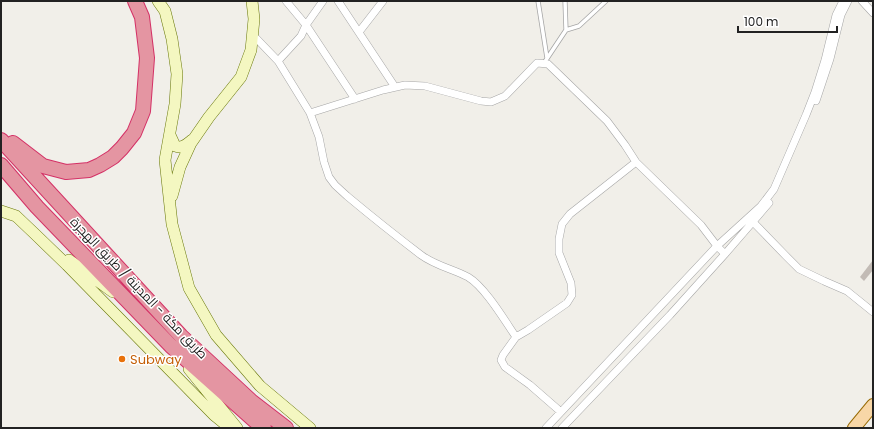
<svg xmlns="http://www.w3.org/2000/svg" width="874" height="429" font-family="Poppins,Cairo,sans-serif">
<rect width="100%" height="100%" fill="#f1efe9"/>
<!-- building -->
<path fill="#c2bbb5" d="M873 260V270L864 281 860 277Z"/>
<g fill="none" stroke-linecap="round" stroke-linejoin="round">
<defs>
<path id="lane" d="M538 1 547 58
M566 30 579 26 606 1
M544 63 566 30 565 1"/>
<path id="street" d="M286 1 306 25 355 99
M338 1 395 87
M862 1 873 13
M359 32 383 1
M252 34 278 61 310 113 319 137 324 162 329 177 335 185 347 196C371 216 396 236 421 255 436 266 453 269 468 277 485 287 505 321 516 337
M278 61 301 36 306 25 323 1
M816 101 830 59 841 15 848 1
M310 113 383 90 405 85 425 86 481 101 491 102 505 96 537 63 548 64 607 121 625 145 636 162 701 225 717 246 725 254
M753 222 785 255 799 269 824 281 847 291 873 312
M561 412 530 385 505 367 501 360 503 355 516 337 528 330 567 303 572 295 571 283 559 253V239L562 224 570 214 636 162
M546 428 717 246 761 206 774 189 806 115 815 92 825 60 836 15 843 1
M562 428 670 315 725 254 769 203"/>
<path id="secondary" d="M158 1 165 11 172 39 177 74 175 104 165 160 172 224 189 288 216 335 260 386 310 428
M170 135 175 146C182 149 187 144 192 140
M172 196 180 167 191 143 209 117 241 77 251 50 254 19 252 1
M1 211 16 216 36 235 67 265 214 415 230 428
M69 260 113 292
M189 369 237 428"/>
<path id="primary" d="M854 428 873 405"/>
<path id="highway" d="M1 140 181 336 251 401 286 428
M13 143 43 166 66 172 89 170 100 165 113 157 122 148 134 133 143 111 147 58 142 17 135 1
M1 165 37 207 171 346 254 420 264 428"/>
</defs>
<!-- lane casing -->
<use href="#lane" stroke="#a6a6a6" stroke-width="5"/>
<!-- street casing -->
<use href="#street" stroke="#a6a6a6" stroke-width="8"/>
<!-- secondary casing -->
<use href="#secondary" stroke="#69780a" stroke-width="12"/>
<!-- primary casing -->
<use href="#primary" stroke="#996c07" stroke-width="14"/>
<!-- highway casing -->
<use href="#highway" stroke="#d43166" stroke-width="16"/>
<!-- lane -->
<use href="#lane" stroke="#fff" stroke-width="3.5"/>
<!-- street -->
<use href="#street" stroke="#fff" stroke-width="7"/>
<!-- secondary -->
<use href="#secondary" stroke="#f4f7c1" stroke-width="11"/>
<!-- primary -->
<use href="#primary" stroke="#f8d7a7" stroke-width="12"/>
<!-- highway -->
<use href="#highway" stroke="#e495a2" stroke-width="14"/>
</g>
<!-- markers -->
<circle fill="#e8710a" stroke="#fff" stroke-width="1.5" cx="122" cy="359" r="4"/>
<g text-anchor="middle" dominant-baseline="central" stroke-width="3" stroke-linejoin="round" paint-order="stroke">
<!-- street labels -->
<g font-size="13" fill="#222" stroke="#fff">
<text transform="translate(139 288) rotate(46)">طريق مكة - المدينة / طريق الهجرة</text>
</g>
<!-- food labels -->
<g font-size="13" fill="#c56008" stroke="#fff" text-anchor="start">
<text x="130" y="359">Subway</text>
</g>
</g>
<!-- border -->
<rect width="874" height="429" fill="none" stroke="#222222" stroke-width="4"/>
<!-- scale -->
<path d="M738 26v6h99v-6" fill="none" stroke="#222222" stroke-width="2"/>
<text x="744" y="26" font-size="12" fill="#222222" stroke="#ffffff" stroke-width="3" paint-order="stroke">100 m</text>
</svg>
